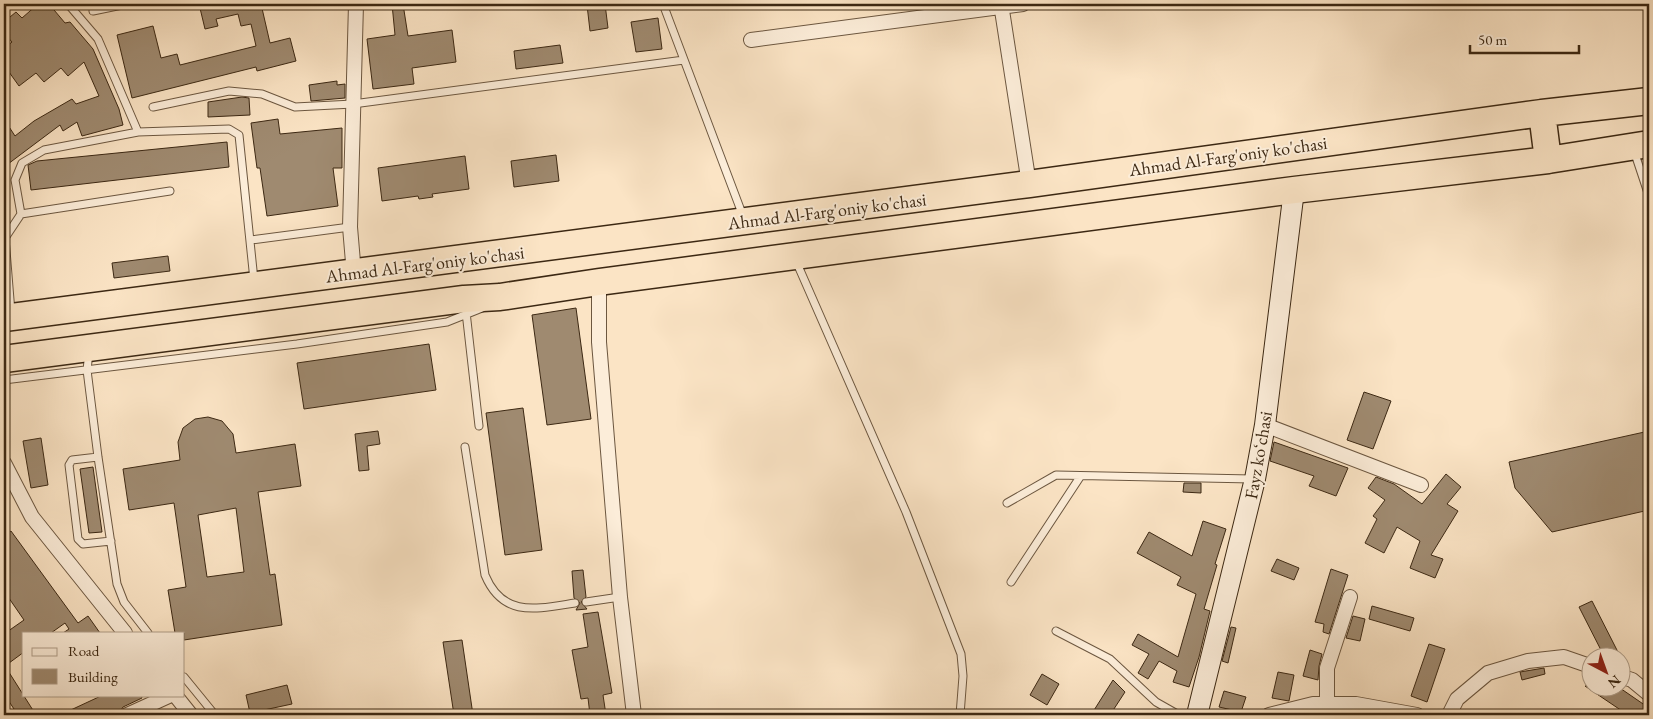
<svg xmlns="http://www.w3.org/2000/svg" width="1653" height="719" font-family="'EB Garamond',serif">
<rect width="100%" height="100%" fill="#fbe4c5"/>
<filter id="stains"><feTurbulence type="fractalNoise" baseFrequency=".004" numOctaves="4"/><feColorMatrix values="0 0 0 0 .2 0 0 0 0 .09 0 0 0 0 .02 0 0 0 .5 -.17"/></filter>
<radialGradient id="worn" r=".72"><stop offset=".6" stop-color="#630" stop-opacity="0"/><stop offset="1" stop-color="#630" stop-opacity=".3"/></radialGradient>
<!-- building -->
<path fill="#9f8a70" stroke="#3c2813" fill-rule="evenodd" d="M38 4H49L65 23 70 22 93 49 119 109 123 125 82 136 77 122 63 131 60 125 4 167V119L15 136 34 121 72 99 76 104 99 96 84 62 68 76 61 68 44 82 36 73 19 86 4 65V49L12 42 4 33V22L16 12 22 18Z
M199 4H261L270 43 290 38 296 61 257 71 256 67 132 98 117 35 153 26 161 58 177 54 180 65 256 46 251 24 241 26 238 14 216 19 218 26 205 29Z
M392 4H403L408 36 452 30 456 62 412 68 414 84 373 89 367 39 395 35Z
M605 4 608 28 590 31 587 5Z
M658 18 662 49 636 52 631 22Z
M560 45 563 63 516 69 514 51Z
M337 81V85L345 84V98L311 101 309 85Z
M242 97 249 98 250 115 208 117V102Z
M278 119 280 134 342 128V168H333L338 206 267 216 260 168H257L251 123Z
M227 142 229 167 31 190 28 165 37 161Z
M556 155 559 181 514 187 511 161Z
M465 156 469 189 432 194 433 197 419 199 418 196 382 201 378 168Z
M168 256 170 271 114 278 112 263Z
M576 308 591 419 547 425 532 315Z
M429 344 436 390 304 409 297 363Z
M1364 392 1391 401 1373 449 1347 440Z
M523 408 542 550 505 555 486 413Z
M208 417 222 421 233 434 236 453 295 444 301 486 258 492 270 575 275 574 282 625 184 640V633H175L168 590 186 587 174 503 129 510 123 469 180 460 178 442 183 428 195 419ZM236 508 244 572 207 577 198 515Z
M378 431 380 444 367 446 369 470 359 471 355 434Z
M1649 431V510L1552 532 1515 488 1509 462Z
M41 438 48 485 31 488 23 441Z
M1274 442 1348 468 1336 496 1309 486 1314 476 1270 461Z
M93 467 102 532 89 533 80 469Z
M1446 474 1461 487 1447 504 1458 511 1431 555 1443 559 1435 578 1410 568 1420 541 1397 527 1384 553 1365 543 1377 519 1373 516 1385 500 1368 488 1376 477 1394 484 1422 504Z
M1184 483H1201V493L1183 492Z
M1203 521 1226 529 1215 564 1217 565 1204 609 1210 611 1199 657 1189 687 1173 682 1177 671 1159 661 1148 679 1138 673 1149 654 1132 645 1138 634 1178 657 1196 594 1177 585 1181 577 1137 553 1149 532 1192 556Z
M11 531 78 623 88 616 100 633H63L69 629 65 623 51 633H24V652L5 666 36 715H18L4 694V634L24 620 4 591V536Z
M1277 559 1299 568 1294 580 1271 571Z
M1331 569 1348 575 1329 634 1323 632 1324 624 1315 622Z
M583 570 586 597 581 602 587 609 576 610 580 603 574 598 572 571Z
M1592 601 1620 656H1604L1579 607Z
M1372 606 1414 618 1410 631 1369 619Z
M598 612 612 693 603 695 606 715H590L588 698 581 699 572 650 588 647 583 614Z
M1353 616 1365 619 1360 641 1346 638Z
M1231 627 1236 628 1228 663 1222 661Z
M462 640 473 715H454L443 642Z
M1429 644 1445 649 1427 702 1411 696Z
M1310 650 1322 654 1319 666 1318 680 1303 676Z
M1544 668 1545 674 1522 680 1520 672Z
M1278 672 1294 675 1289 701 1272 698Z
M1042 674 1059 684 1047 705 1030 695Z
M1113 680 1125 692 1110 715H1091Z
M287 685 292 704 250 713 246 695Z
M1585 686H1617L1649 708V715H1628Z
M1224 691 1246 697 1241 712 1219 707Z
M103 695H141L142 698 123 707 118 715H60Z"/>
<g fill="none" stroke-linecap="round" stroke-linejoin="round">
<defs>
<path id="lane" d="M68 4 98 39 138 132
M663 4 743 216
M93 11 127 4
M153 107 229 91 262 94 295 107 353 104 684 60
M1634 151 1649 196
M21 214 15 180 22 163 44 150 138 132 229 129 239 135 254 280
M251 240 350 227
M796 261 906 512 961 654 963 676 960 715
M11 312 5 238 21 214 170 191
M466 312 479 426
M89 352 87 370 98 457 117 584 124 602 148 633
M4 380 297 344 447 322 482 308
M465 447 485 575C503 618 536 609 575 603
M98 457 72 460 69 465 78 539 83 544 111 541
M1007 503 1056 475 1252 479
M1011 582 1080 477
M586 602 620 597
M1056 631 1110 659 1156 702 1179 715
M184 677 215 715"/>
<path id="street" d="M1001 4 1029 184
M751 40 1023 4
M354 274 350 227 356 4
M599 282V342L620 597 634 715
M1265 425 1421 485
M4 463 32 517 125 633
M1620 676 1632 680 1649 694
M175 695 191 715
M1327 704V668L1350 597
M127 715 171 695
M1269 715 1313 704H1356L1417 715
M1449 715 1457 699 1488 673 1528 661 1564 657 1590 666"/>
<path id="secondary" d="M1197 715 1255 479 1265 425 1294 190"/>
<path id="highway" d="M1542 113 1548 160
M4 318 1029 184 1542 113 1649 101
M4 359 464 299 500 297 599 282 1294 190 1548 160 1649 144"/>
</defs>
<!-- lane casing -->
<use href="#lane" stroke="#6c5740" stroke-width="9"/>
<!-- street casing -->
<use href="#street" stroke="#6c5740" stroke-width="16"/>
<!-- secondary casing -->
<use href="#secondary" stroke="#3c2813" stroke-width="22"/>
<!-- highway casing -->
<use href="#highway" stroke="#3c2813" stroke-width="29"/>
<!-- lane -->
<use href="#lane" stroke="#fcedd9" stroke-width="7"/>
<!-- street -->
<use href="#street" stroke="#fcedd9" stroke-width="14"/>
<!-- secondary -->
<use href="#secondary" stroke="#fcedd9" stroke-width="20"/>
<!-- highway -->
<use href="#highway" stroke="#fbe4c5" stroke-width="26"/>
</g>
<g text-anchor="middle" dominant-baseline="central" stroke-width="4" stroke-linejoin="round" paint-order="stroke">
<!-- street labels -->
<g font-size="18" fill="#3c2813" stroke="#fcedd9">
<text transform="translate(1228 156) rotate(-8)">Ahmad Al-Farg'oniy ko'chasi</text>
<text transform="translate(827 211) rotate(-7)">Ahmad Al-Farg'oniy ko'chasi</text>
<text transform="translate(425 264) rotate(-7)">Ahmad Al-Farg'oniy ko'chasi</text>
<text transform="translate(1258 455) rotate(-80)">Fayz koʻchasi</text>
</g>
</g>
<!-- margin -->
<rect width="1653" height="719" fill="none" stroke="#fbe4c5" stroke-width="20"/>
<rect x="5" y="5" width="1643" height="709" fill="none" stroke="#3c2813" stroke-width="2.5"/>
<rect x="10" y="10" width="1633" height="699" fill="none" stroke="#3c2813"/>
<!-- legend -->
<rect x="22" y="632" width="162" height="65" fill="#fcedd9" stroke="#af9e8a"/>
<rect x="32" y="648" width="25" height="8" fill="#fcedd9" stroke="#af9e8a"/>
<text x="68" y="656" font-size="15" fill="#3c2813">Road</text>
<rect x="32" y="669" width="25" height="15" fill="#9f8a70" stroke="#af9e8a"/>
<text x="68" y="682" font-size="15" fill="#3c2813">Building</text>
<!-- north arrow -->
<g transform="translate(1606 672) rotate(139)"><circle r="24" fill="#fcedd9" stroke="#af9e8a"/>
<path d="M0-4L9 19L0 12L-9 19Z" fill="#8f2418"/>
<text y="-8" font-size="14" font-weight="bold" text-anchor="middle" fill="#3c2813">N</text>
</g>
<!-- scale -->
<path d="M1470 45v8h109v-8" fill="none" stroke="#3c2813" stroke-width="2.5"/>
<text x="1478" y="45" font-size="15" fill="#3c2813" stroke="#fcedd9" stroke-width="4" paint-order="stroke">50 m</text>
<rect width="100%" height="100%" filter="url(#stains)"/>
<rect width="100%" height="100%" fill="url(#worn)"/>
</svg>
